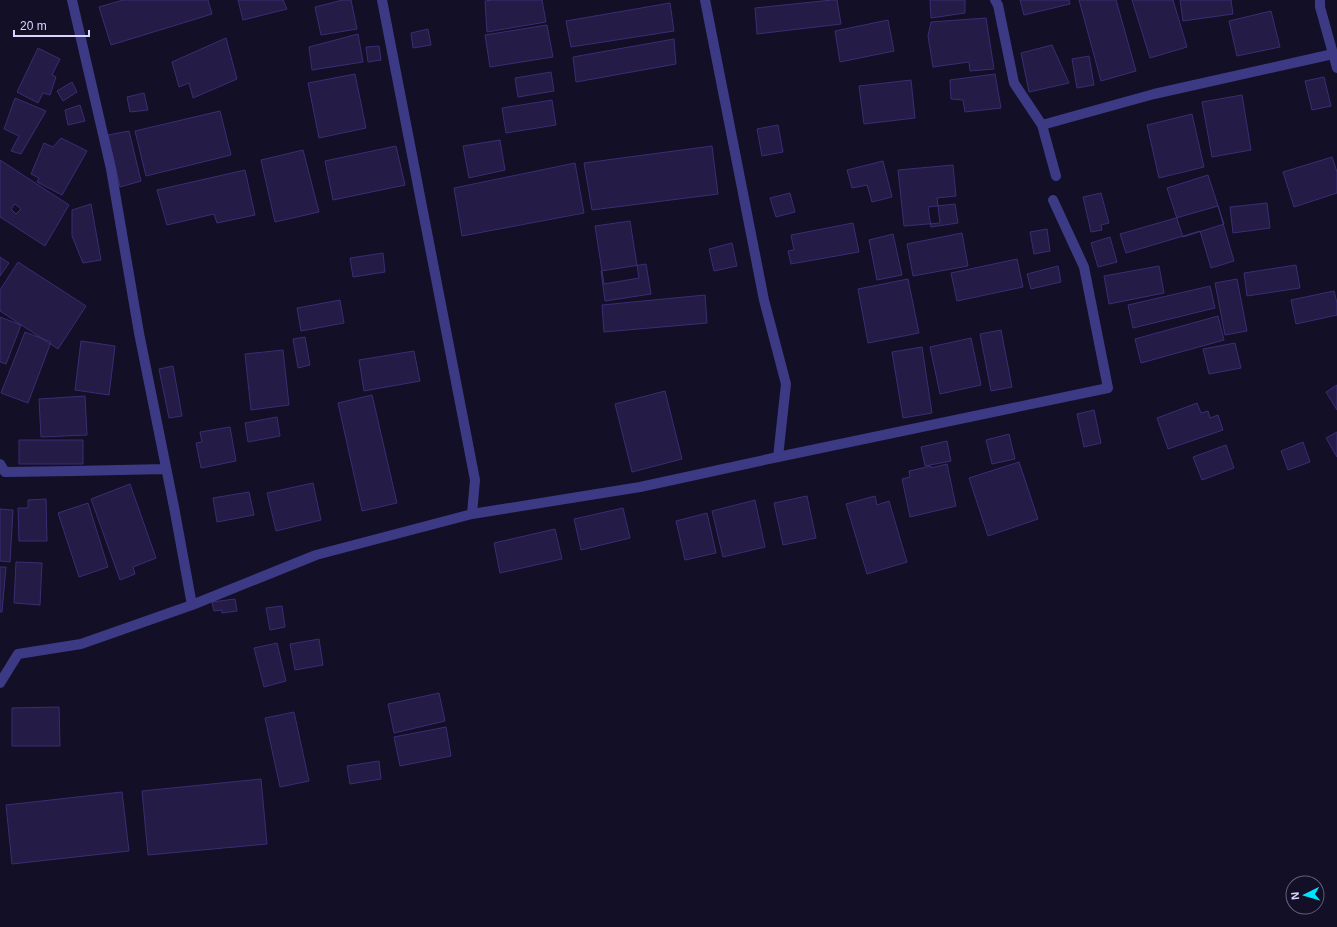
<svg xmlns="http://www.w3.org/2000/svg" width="1337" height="927" font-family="Arial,sans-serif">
<rect width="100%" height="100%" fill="#130f26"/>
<!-- building -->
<path fill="#241b47" stroke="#3b2d73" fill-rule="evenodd" d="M123 0H208L212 14 111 45 99 7Z
M238 0H283L287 9 243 20Z
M343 0H351L357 29 321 35 315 7Z
M492 0H542L546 22 487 32 485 1Z
M832 0H837L841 24 757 34 755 8Z
M930 0H965V13L931 18Z
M1020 0H1069L1070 4 1024 15Z
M1079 0H1116L1136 71 1101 81Z
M1132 0H1173L1187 47 1150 58Z
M1180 0H1231L1233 14 1183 21Z
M670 3 674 31 571 47 566 21Z
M1271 11 1280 47 1237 56 1229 21Z
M986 18 994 69 970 71 969 62 933 67 928 36 931 22Z
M888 20 894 51 840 62 835 31Z
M547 25 553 57 490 67 485 35Z
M428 29 431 45 413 48 411 33Z
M358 34 363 62 312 70 309 47Z
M226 38 237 79 193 98 189 83 179 87 172 62Z
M674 39 676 64 576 82 573 57Z
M1052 45 1069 83 1029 92 1021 53Z
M379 46 381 60 368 62 366 47Z
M38 48 60 59 52 75 56 77 50 95 43 93 38 103 17 92Z
M1089 56 1094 85 1077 88 1072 59Z
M551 72 554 91 518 97 515 78Z
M355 74 366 128 319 138 308 83Z
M995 74 1001 108 965 112 963 100 951 99 950 80Z
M1324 77 1331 106 1312 110 1305 81Z
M911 80 915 118 864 124 859 86Z
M72 82 77 92 63 101 57 91Z
M144 93 148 110 130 112 127 97Z
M1242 95 1251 150 1212 157 1202 102Z
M15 98 46 111 21 154 11 151 19 136 4 129Z
M552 100 556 125 506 133 502 108Z
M80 105 85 121 68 125 65 110Z
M220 111 231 155 146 176 135 131Z
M1192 114 1204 167 1159 178 1147 125Z
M778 125 783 152 762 156 757 129Z
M129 131 141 181 120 187 108 135Z
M61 138 87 151 62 195 37 182 39 178 31 174 44 143 53 147Z
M500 140 505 170 469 178 463 146Z
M396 146 405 185 333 200 325 161Z
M712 146 718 194 592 210 584 163Z
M303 150 319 212 275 222 261 160Z
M1332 157 1337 172V193L1294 207 1283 172Z
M0 160 69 205 45 246 0 217ZM15 204 21 209 16 214 11 209Z
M883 161 892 197 872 202 867 185 852 188 847 170Z
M575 163 584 213 462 236 454 188Z
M953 165 956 196 937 198 940 223 904 226 898 170Z
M245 170 255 215 217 223 214 214 167 225 157 190Z
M1208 175 1224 224 1183 237 1167 188Z
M790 193 795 212 776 217 770 198Z
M1101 193 1109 223 1101 225 1102 230 1091 232 1083 197Z
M1267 203 1270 228 1233 233 1230 207Z
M91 204 101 260 83 263 72 236V210Z
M955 204 958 223 931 227 928 207Z
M1218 206 1234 261 1211 268 1200 231 1126 253 1120 234Z
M630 221 639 278 604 284 595 226Z
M853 223 859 252 791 264 788 251 794 250 791 235Z
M1047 229 1050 251 1034 254 1030 232Z
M962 233 968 266 913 276 907 244Z
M893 234 902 275 877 280 869 240Z
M1110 237 1117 262 1098 267 1091 243Z
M732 243 737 266 714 271 709 249Z
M383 253 385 272 353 277 350 258Z
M0 257 9 263 0 276Z
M1017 259 1023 287 957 301 951 273Z
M18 262 86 306 58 349 0 311V290Z
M646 264 651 294 605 301 601 271Z
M1296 265 1300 288 1247 296 1244 273Z
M1058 266 1061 282 1031 289 1027 274Z
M1159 266 1164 293 1109 304 1104 276Z
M908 279 919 333 868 343 858 289Z
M1237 279 1247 331 1225 335 1215 283Z
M1210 286 1215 308 1133 328 1128 305Z
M1334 291 1337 303V315L1296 324 1291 300Z
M705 295 707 323 604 332 602 305Z
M340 300 344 323 301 331 297 308Z
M1218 316 1224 340 1141 363 1135 339Z
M0 317 21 325 6 364 0 362Z
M1001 330 1012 387 991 391 980 334Z
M25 332 51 342 28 403 1 393Z
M305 337 310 365 298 368 293 339Z
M971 338 981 385 940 394 930 347Z
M81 341 115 346 109 395 75 390Z
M1235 343 1241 368 1209 374 1203 349Z
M922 347 932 413 903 418 892 352Z
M283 350 289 405 251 410 245 354Z
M414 351 420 381 364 391 359 360Z
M173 366 182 416 169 418 159 369Z
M1337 385V410L1326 392Z
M665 391 682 459 632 472 615 404Z
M372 395 397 503 362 511 338 403Z
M85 396 87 435 41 437 39 399Z
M1197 403 1201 413 1208 411 1210 418 1218 415 1223 430 1168 449 1157 418Z
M1094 410 1101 443 1084 447 1077 414Z
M277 417 280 436 248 442 245 423Z
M230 427 236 461 201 468 196 443 202 442 200 432Z
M1337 432V457L1326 438Z
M1009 434 1015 459 992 464 986 440Z
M19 440H83V464H19Z
M947 441 951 461 925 466 921 447Z
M1303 442 1310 462 1288 470 1281 451Z
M1226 445 1234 468 1202 480 1193 457Z
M1019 462 1038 519 988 536 969 478Z
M947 464 956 506 910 517 902 479 910 477 909 471 931 466V468Z
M313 483 321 520 276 531 267 493Z
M130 484 156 558 133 567 135 574 120 580 91 499Z
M249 492 254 515 217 522 213 498Z
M807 496 816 538 783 545 774 503Z
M875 496 877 505 889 501 907 562 867 574 846 504Z
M46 499 47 541H19L18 508H28V500Z
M755 500 765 547 723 557 712 511Z
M88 503 108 567 79 577 58 513Z
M623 508 630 538 581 550 574 519Z
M0 509 13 510 10 562 0 561Z
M707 513 716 553 685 560 676 521Z
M555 529 562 559 500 573 494 543Z
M16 562 42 563 40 605 14 603Z
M0 567H6L2 612H0Z
M235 599 237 611 222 613V610L214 611 212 602Z
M282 606 285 627 270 630 266 608Z
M319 639 323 665 295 670 290 644Z
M277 643 286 681 264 687 254 648Z
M439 693 445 721 394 733 388 704Z
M59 707 60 746H12V708Z
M294 712 309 781 280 787 265 718Z
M446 727 451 756 400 766 394 737Z
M379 761 381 779 350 784 347 766Z
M261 779 267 844 148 855 142 791Z
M122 792 129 851 12 864 6 805Z"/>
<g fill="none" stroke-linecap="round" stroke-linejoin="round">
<!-- minor -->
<path stroke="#3d3a85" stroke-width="10" d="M995 0 998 5 1014 83 1042 125 1056 176
M1320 0V7L1337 68
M1042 125 1154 94 1333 54
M778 457 1108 388 1084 267 1053 200
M0 464 5 472 74 471 166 469
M472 514 640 487 778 457 786 384 764 300 705 0
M192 605 316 555 472 514 475 480 382 0
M0 683 18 654 81 644 192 605 174 507 139 333 111 169 72 0"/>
</g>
<!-- north arrow -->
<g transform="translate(1305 895) rotate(265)"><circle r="19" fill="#130f26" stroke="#625e7d"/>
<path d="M0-3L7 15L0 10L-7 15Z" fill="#00e5ff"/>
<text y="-6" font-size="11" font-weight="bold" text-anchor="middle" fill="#d9d4ff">N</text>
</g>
<!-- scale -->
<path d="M14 30v6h75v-6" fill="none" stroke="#d9d4ff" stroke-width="2"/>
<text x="20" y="30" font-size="12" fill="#d9d4ff" stroke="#130f26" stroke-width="3" paint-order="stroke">20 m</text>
</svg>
